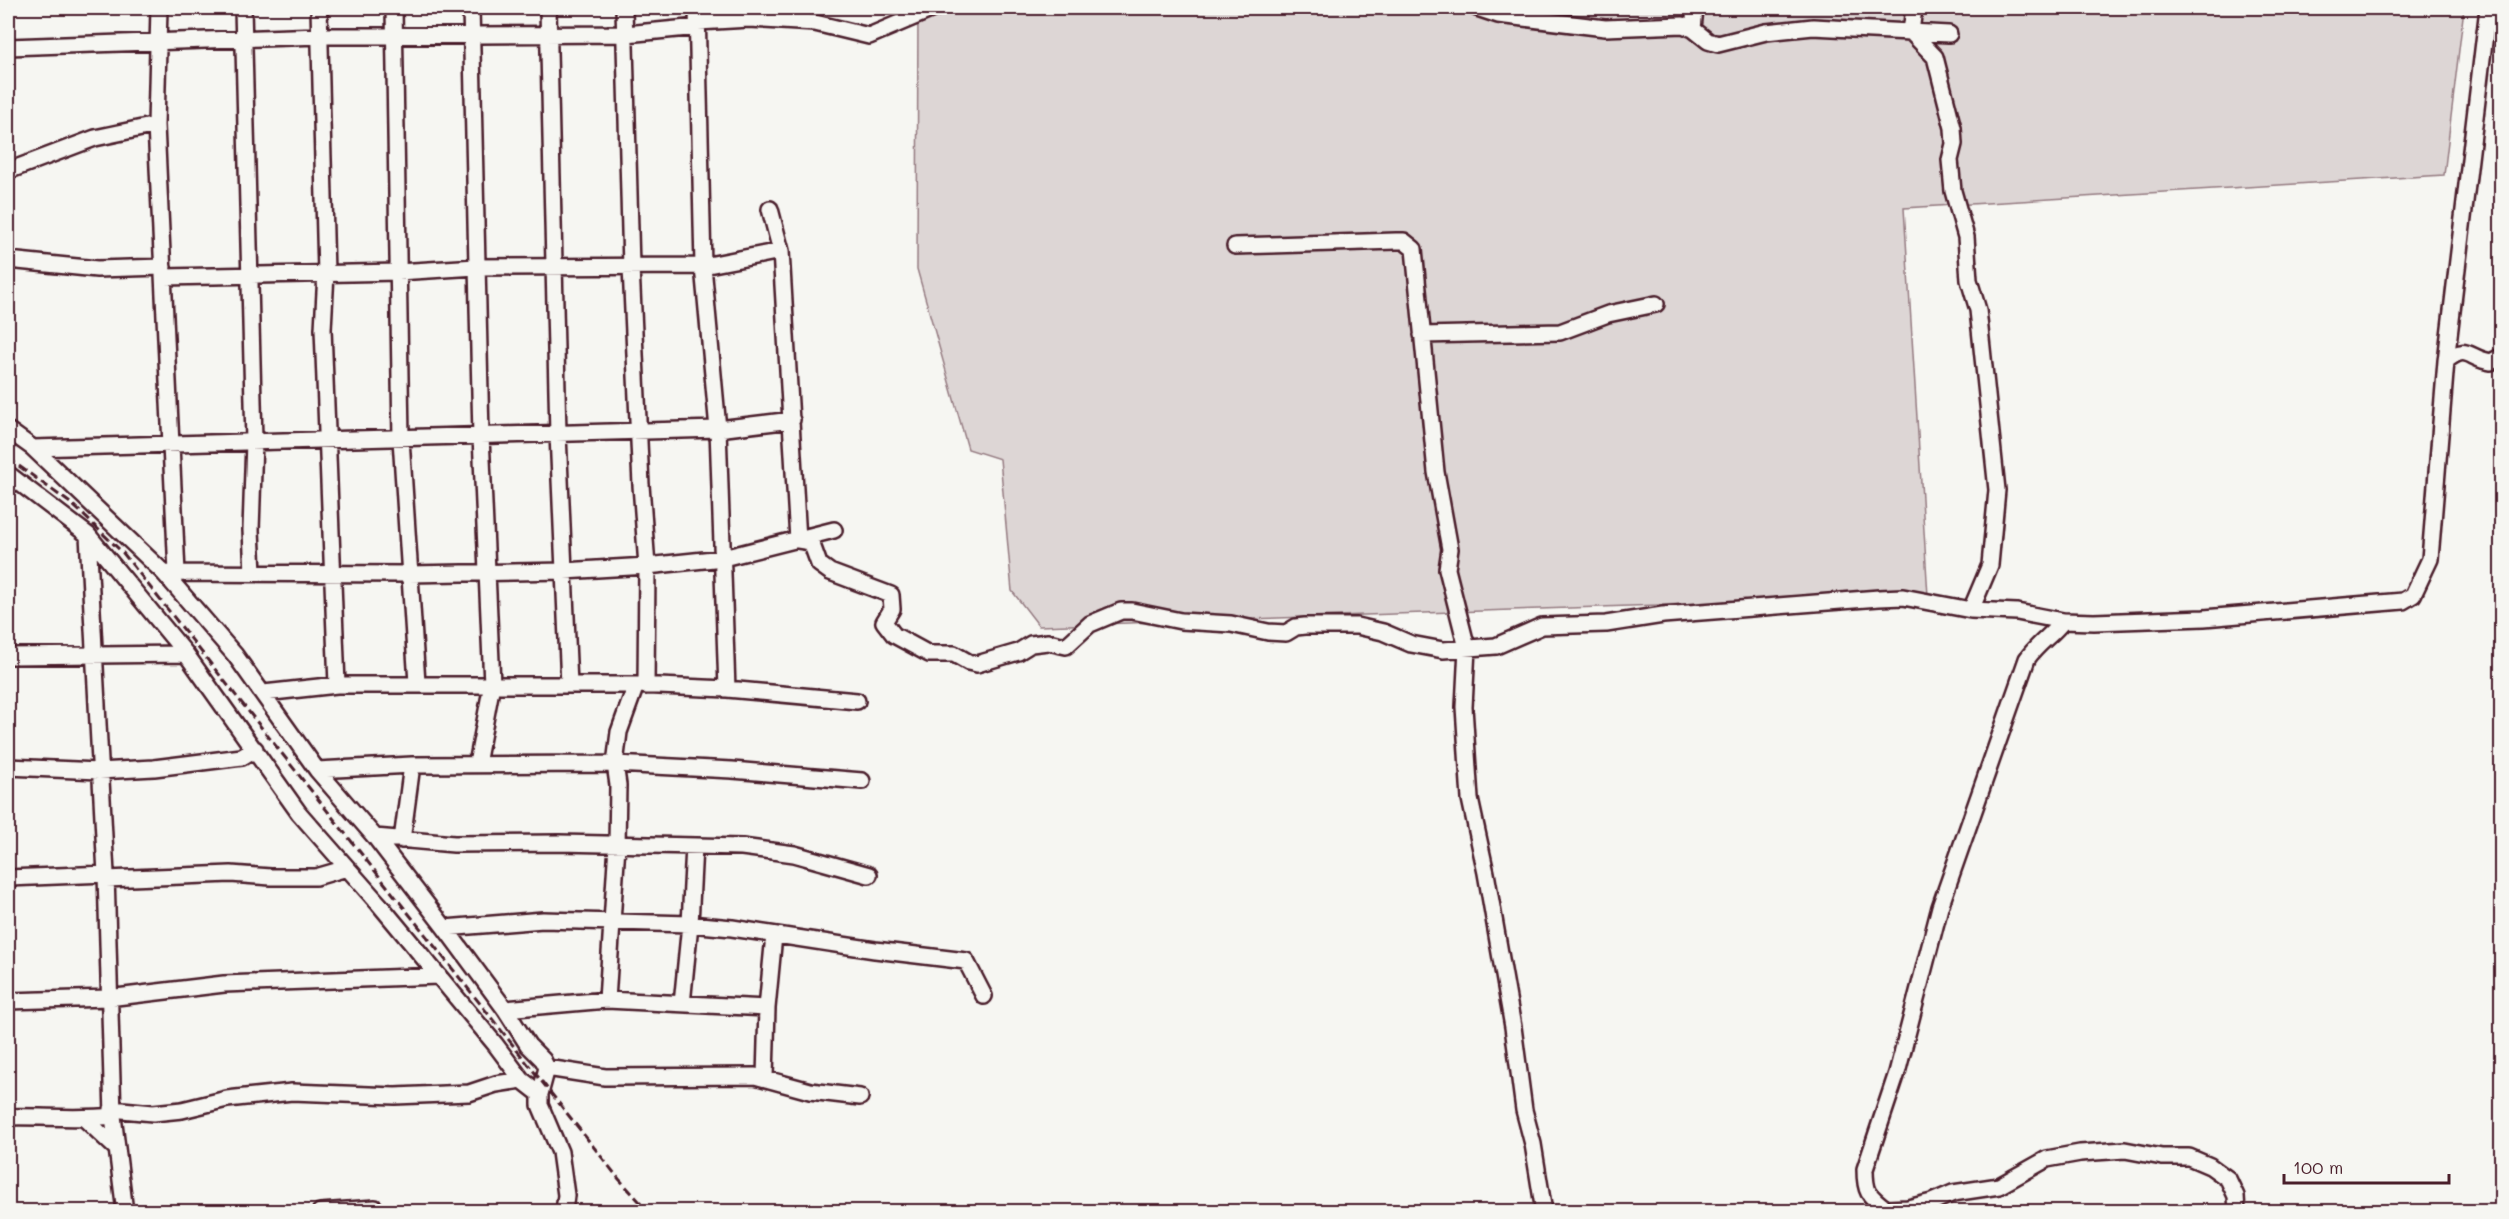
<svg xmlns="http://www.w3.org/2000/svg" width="2509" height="1219" font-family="Mali,sans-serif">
<rect width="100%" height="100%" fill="#f6f6f2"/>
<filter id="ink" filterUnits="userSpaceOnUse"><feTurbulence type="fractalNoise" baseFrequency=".0167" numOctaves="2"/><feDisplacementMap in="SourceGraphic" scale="12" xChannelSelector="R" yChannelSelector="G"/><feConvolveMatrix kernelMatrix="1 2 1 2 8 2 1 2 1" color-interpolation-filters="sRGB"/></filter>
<g filter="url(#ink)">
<!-- green -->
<path fill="#ddd6d5" stroke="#947a80" stroke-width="1.5" d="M918 8H2464L2444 175 1904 208 1928 596 1039 626 1012 591 1000 459 968 449 917 269Z"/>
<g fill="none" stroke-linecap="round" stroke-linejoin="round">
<defs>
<path id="minor" d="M159 8 156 125 177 573
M243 8 254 441 251 530 253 573
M319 8 326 273 323 329 337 685
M394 8 401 439 417 683
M471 8 481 436 492 684 477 764
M548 8 558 434 569 685
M624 8 631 267 641 485 647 566 646 686
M697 8 703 266 718 429 727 689
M1477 8 1498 15 1605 28 1683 25 1693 29 1708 41 1718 44 1766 32 1813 27 1949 34
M1914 8 1911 32 1935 57 1953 128 1954 144 1950 160 1953 191 1966 237 1969 280 1978 310 1997 490 1990 565 1971 610
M698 22 749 19 815 23 869 36 935 8
M1693 29 1695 8
M8 47 320 36 626 34 698 27
M8 171 95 138 156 125
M770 209 781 251 798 540 811 542 819 564 830 572 891 595 892 609 884 622 894 635 929 654H954L968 662 977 664 1018 652 1031 644 1048 642 1066 646 1090 624 1121 611H1132L1181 621 1231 624 1268 632 1286 633 1296 627 1305 626H1357L1383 632 1411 644 1443 650 1496 646 1542 626 1606 624 1663 615 1879 598 1903 597 1971 610 2017 612 2063 621 2094 622 2204 618 2403 601 2413 595 2430 559 2446 361 2488 8
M1235 246 1396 241H1404L1414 249 1436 472 1450 549 1447 569 1467 648 1464 707 1470 799 1486 873 1513 1027 1524 1110 1533 1144 1544 1212
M8 260 97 269 163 267
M164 277 398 272 476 267 703 266 781 251
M1422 335 1560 332 1608 314 1656 304
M2446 361C2468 343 2468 359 2491 362L2502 356
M8 430 33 448 164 573 235 655 317 770 375 837 445 928 505 1009 528 1045 543 1060 547 1068 540 1094V1105L560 1152 566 1195 564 1212
M33 448 718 429 792 420
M8 474 88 535 186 654 299 813 379 904 495 1044 522 1080 540 1094
M88 535 106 874 113 1116 125 1212
M164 573 409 574 564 571 647 566 723 558 834 530
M2063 621C2052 635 2036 645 2027 659L1940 907 1897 1073 1865 1169C1865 1192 1868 1195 1886 1209L1908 1208 1932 1202 1953 1193 1999 1186 2047 1159 2080 1153 2125 1150 2162 1157H2189L2210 1166 2228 1179 2236 1196 2237 1212
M8 656 186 654
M264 693 337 685H636L727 689 857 701
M8 767 99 771 154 768 242 757 255 749
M317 770 412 765 615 764 732 770 862 781
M375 837 454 844 559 843 742 847 794 854 869 875
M402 840 412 765
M8 878 106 874
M106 879 231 874 271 877H316L347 868
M445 928 543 920 690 924 732 928 875 950 966 961 984 996
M607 1000 617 845 618 785 615 764 619 732 636 685
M8 1001 108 998 224 984 439 976
M682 1004 690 924 694 846
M505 1009 607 1000 767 1008
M547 1068 605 1077 755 1076 810 1091 860 1097
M765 1077 767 1008 774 935
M112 1109 153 1113 182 1110 227 1099 292 1092 395 1096 469 1093 496 1084 522 1080
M8 1117C43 1116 78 1120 113 1116
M85 1119 117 1149
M320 1212 375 1208"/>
</defs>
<!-- minor casing -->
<use href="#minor" stroke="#4a1f2b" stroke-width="20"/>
<!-- minor -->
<use href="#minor" stroke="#f6f6f2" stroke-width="15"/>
<!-- rail -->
<path stroke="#4a1f2b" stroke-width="3" stroke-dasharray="9 4.5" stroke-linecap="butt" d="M8 458 73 505 123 553 619 1179 649 1212"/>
</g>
</g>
<!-- margin -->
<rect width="2509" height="1219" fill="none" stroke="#f6f6f2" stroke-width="30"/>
<rect x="15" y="15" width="2479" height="1189" fill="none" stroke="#4a1f2b" stroke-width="2" filter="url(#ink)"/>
<!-- scale -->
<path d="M2284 1174v9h165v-9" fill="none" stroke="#4a1f2b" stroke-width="3"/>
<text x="2293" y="1174" font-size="18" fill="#4a1f2b" stroke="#f6f6f2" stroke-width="4.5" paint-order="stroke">100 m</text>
</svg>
